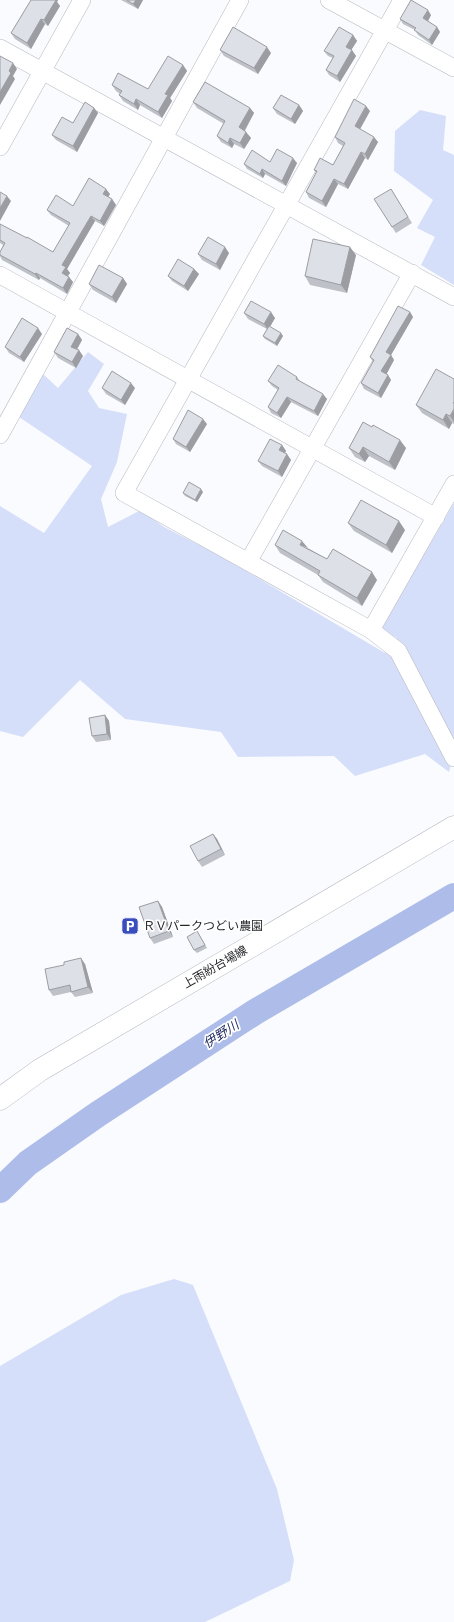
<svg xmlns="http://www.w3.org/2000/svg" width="454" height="1622" font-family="Bitter,'Noto Sans JP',serif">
<rect width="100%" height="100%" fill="#fafbfe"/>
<!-- green -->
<path fill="#d6dffa" d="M420 110 446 116 443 150 454 155V285L421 265 435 237 417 228 433 200 394 171 395 131Z
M88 352 104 364 88 391 99 408 127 414 117 462 101 499 108 527 141 510 164 527 219 555 385 653 397 638 380 629 454 503V754L449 772 425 754 355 776 334 756 238 757 221 732 125 719 80 680 23 737 0 731V506L44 533 92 466 19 417 43 374 58 388Z
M174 1279 193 1285 277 1489 294 1560 290 1581 205 1622H0V1366L121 1295Z"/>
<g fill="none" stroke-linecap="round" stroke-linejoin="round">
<!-- river -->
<path stroke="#adbce9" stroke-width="26" d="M0 1190 28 1163 98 1114 255 1012 454 896"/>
<defs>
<path id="minor" d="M329 0 454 68
M402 0 124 493 371 630 398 651 454 758
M0 48 454 297
M0 147 82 0
M0 275 436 517
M0 435 240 0
M248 562 412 273
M371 630 454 484"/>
<path id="secondary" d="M0 1099 40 1070 454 827"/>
</defs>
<!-- minor casing -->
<use href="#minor" stroke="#b6b8bf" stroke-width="18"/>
<!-- secondary casing -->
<use href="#secondary" stroke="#b6b8bf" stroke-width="23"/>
<!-- minor -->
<use href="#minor" stroke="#fff" stroke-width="17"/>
<!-- secondary -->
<use href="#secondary" stroke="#fff" stroke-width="22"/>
</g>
<!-- wall -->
<path fill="#bec1c7" d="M31 0H58L57 2 60 6 48 26 45 24 31 49 15 39 11 33Z
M121 0H143L138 9Z
M431 15 428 21 437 27 440 32 432 45 418 35 415 30 403 24 400 19Z
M353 35 357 41 351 50 356 56 340 82 329 75 326 70 333 58 328 56 324 51Z
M220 50 271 53 258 74 224 56Z
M183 65 187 71 170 98 172 101 162 118 140 105 138 110 123 101 119 95 120 94 116 91 112 85 148 89Z
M193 102 250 108 254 113 245 131 251 138 244 149 234 144 232 148 221 142 217 136 224 124 197 108Z
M299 105 303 111 295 124 277 114 273 108Z
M94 108 98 113 77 152 56 140 52 135 73 123Z
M370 111 360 129 378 142 368 160 365 158 348 189 338 184 326 207 309 198 306 192 316 173 314 170 333 165 343 146 338 143 335 137Z
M270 162 297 163 286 186 265 174 263 178 247 169 244 164Z
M391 189 412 223 396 233 392 227Z
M110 194 108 197 112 199 116 205 104 226 95 221 67 269 70 273 68 276 73 282 67 294 40 278 39 280 2 260 0 256V252L3 245 0 243V224L53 252 69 226 51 215 47 210 73 206Z
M229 253 220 270 202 260 198 254Z
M356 255 347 293 310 285 305 276Z
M194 269 199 274 188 291 172 281 168 276Z
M123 278 127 284 116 303 93 290 89 284Z
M410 312 413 317 391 355 394 360 386 374 388 375 391 380 381 398 364 389 361 383 373 362 370 357Z
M244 313 275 318 270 327 283 336 277 346 265 339 263 336 267 329 248 319Z
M42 334 24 362 9 353 5 347Z
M78 334 82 340 77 350 83 356 76 368 58 358 54 352Z
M297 377 300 381 327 399 318 416 291 402 281 418 271 413 268 407 278 390 272 386 268 381Z
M454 379V424L452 423 449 429 422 413 416 405Z
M102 388H135L125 405 106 394Z
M363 422 406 448 395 470 369 456 365 462 355 457 349 448Z
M207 424 190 452 176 444 173 439Z
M282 445 286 451 285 453 291 460 282 477 262 466 258 461Z
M203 492 197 502 185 496 183 493Z
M348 523 405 530 392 553 354 531Z
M275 545 308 548 327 559 377 580 362 606 323 582 318 575 280 553Z
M105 715 109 721 111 740 96 742 92 736Z
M213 834 217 839 225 855 202 867 198 861Z
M158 901 162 907 173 937 154 944 150 938Z
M197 931 207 948 197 953 194 950Z
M85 964 93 993 75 997 71 992 53 996 49 990Z"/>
<!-- shaded-wall -->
<path fill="#9b9da2" d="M53 0H58L57 2 60 6 48 26 44 20Z
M136 0H143L138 9 133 4Z
M428 10 431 15 427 23 423 18Z
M41 19 45 24 31 49 27 43Z
M437 27 440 32 432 45 429 40Z
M353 35 357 41 350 52 346 47Z
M267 47 271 53 258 74 254 68Z
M352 50 356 56 340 82 337 76Z
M13 63 17 69 13 76 15 79 0 105V92L9 71Z
M183 65 187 71 170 98 172 101 162 118 158 112 165 94Z
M136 99 140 105 138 110 134 104Z
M299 105 303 111 295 124 291 119Z
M366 106 370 111 359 131 355 126Z
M94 108 98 113 77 152 73 146Z
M250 108 254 113 243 133 239 127Z
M246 132 251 138 244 149 240 143Z
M374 137 378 142 368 160 365 154Z
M230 138 234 144 232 148 228 143Z
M361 152 365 158 348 189 344 184Z
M293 158 297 163 286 186 282 181Z
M262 169 265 174 263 178 260 174Z
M334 179 338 184 326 207 322 201Z
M106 189 110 194 107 199 103 194Z
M7 196 11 201 0 221V208Z
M112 199 116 205 104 226 100 221Z
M91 216 95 221 67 269 70 273 66 278 62 273V265Z
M225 247 229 253 220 270 216 264Z
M350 247 356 255 347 293 341 285Z
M194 269 199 274 188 291 184 286Z
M36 273 40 278 39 280 35 274Z
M69 277 73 282 67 294 63 288Z
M123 278 127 284 116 303 112 297Z
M271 312 275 318 268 330 264 324Z
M410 312 413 317 391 355 394 360 385 377 381 371 386 352Z
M38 328 42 334 24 362 20 357Z
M281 333 283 336 277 346 275 343Z
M78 334 82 340 75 352 71 347Z
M79 350 83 356 76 368 72 362Z
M388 375 391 380 381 398 378 393Z
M131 383 135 388 125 405 121 400Z
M323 394 327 399 318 416 314 411Z
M287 397 291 402 281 418 277 413Z
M454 409V422L450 416Z
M446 414 452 423 449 429 443 420Z
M203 419 207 424 190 452 186 447Z
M400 440 406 448 395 470 389 462Z
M282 445 286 451 283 456 279 450Z
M363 447 369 456 365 462 359 454Z
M287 454 291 460 282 477 278 471Z
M201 489 203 492 197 502 195 500Z
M399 521 405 530 392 553 386 545Z
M302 541 308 548 300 545Z
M372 572 377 580 362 606 357 598Z
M105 715 109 721 111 740 107 734Z
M213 834 217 839 225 855 221 849Z
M158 901 162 907 173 937 169 931Z
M81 958 85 964 93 993 88 987Z"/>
<!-- building -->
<path fill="#dde0e7" stroke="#9b9da2" d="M31 0H56L44 20 41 19 27 43 11 33Z
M127 0H136L133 4Z
M411 0 428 10 423 18 437 27 429 40 414 30 416 28 400 19Z
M233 27 267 47 254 68 220 50Z
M339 27 353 35 346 47 352 50 337 76 326 70 334 56 324 51Z
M0 56 13 63 9 71 11 73 0 92Z
M168 56 183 65 165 94 168 95 158 112 136 99 134 104 119 95 122 91 112 85 118 73 148 89Z
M205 82 250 108 239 127 246 132 240 143 230 138 228 143 217 136 225 121 193 102Z
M281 95 299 105 291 119 273 108Z
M354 99 366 106 355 126 374 137 365 154 361 152 344 184 334 179 322 201 306 192 317 171 314 170 320 158 333 165 345 143 335 137Z
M85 102 94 108 73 146 52 135 62 117 73 123Z
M277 149 293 158 282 181 262 169 260 174 244 164 252 150 270 162Z
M89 178 106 189 103 194 112 199 100 221 91 216 62 265 66 267 62 273 69 277 63 288 36 273 35 274 0 255V252L5 243 0 240V224L27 238V237L53 252 70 223 47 210 56 195 73 206Z
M391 189 408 217 392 227 374 199Z
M0 192 7 196 0 208Z
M208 237 225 247 216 264 198 254Z
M313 239 350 247 341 285 305 276Z
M178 259 194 269 184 286 168 276Z
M99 265 123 278 112 297 89 284Z
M251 301 271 312 264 324 244 313Z
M398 306 410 312 386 352 391 355 381 371 388 375 378 393 361 383 374 360 370 357Z
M22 318 38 328 20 357 5 347Z
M269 326 281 333 275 343 263 336Z
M67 328 78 334 71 347 79 350 72 362 54 352Z
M278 365 297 377 296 379 323 394 314 411 287 397 277 413 268 407 279 388 268 381Z
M436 369 454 379V402L453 403H454V409L450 416 446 414 443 420 416 405Z
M112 371 131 383 121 400 102 388Z
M188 410 203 419 186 447 173 439Z
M363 422 372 427 373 425 400 440 389 462 363 447 359 454 349 448Z
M270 439 282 445 279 450 287 454 278 471 258 461Z
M189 482 201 489 195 500 183 493Z
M361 500 399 521 386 545 348 523Z
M283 530 302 541 300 545 327 559 333 549 372 572 357 598 318 575 320 571 275 545Z
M105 715 107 734 92 736 89 718Z
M213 834 221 849 198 861 190 846Z
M158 901 169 931 150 938 139 907Z
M197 931 205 945 194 950 187 937Z
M81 958 88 987 71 992 70 985 49 990 45 969 64 965V962Z"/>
<!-- icons -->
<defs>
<symbol id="parking-square" viewBox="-11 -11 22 22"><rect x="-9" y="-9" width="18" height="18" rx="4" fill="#394dbf" stroke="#fff"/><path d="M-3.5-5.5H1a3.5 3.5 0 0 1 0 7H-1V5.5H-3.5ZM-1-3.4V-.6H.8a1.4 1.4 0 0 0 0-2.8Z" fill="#fff"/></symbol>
</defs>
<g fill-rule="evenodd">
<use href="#parking-square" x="120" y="916" width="20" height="20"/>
</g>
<g text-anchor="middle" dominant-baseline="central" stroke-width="3.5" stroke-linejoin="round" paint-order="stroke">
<!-- poi labels -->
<g font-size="12" fill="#26272a" stroke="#fff" text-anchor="start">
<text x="143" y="926">ＲＶパークつどい農園</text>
</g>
<!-- street labels -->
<g font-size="12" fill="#26272a" stroke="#fff">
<text transform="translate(215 967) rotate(-30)">上雨紛台場線</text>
</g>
<!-- water labels -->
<g font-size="13" font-style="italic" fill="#1c275c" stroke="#fff">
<text transform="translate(221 1034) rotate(-33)">伊野川</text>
</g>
</g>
</svg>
